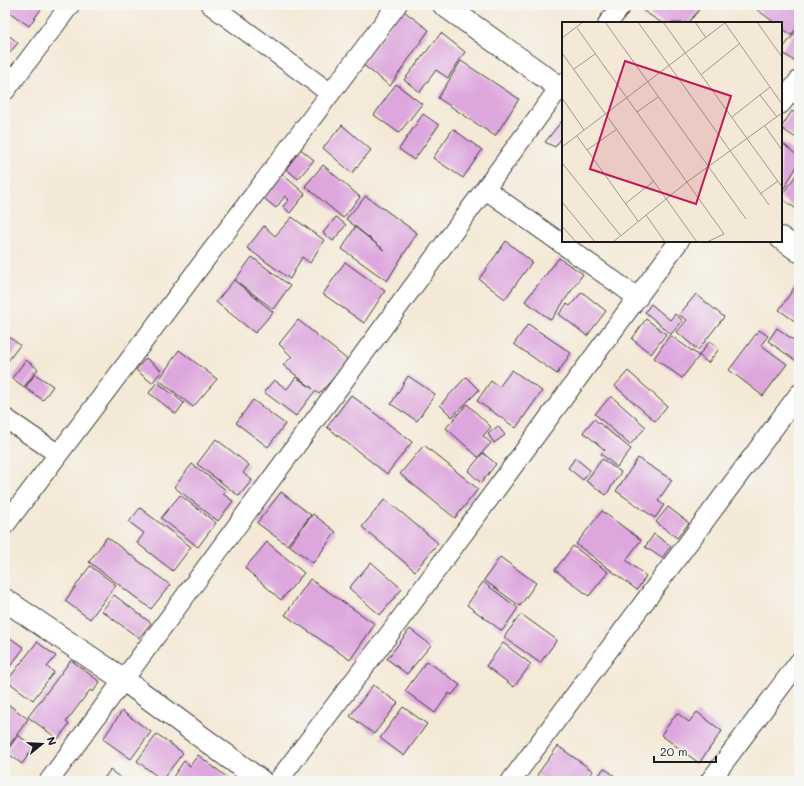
<svg xmlns="http://www.w3.org/2000/svg" width="804" height="786" font-family="Mali,sans-serif">
<rect width="100%" height="100%" fill="#f6f6f2"/>
<filter id="ink" filterUnits="userSpaceOnUse"><feTurbulence type="fractalNoise" baseFrequency=".025" numOctaves="2"/><feDisplacementMap in="SourceGraphic" scale="8" xChannelSelector="R" yChannelSelector="G"/><feConvolveMatrix kernelMatrix="1 2 1 2 8 2 1 2 1" color-interpolation-filters="sRGB"/></filter>
<filter id="wash" filterUnits="userSpaceOnUse"><feTurbulence type="fractalNoise" baseFrequency=".012" numOctaves="4" result="noise"/><feDisplacementMap in="SourceGraphic" scale="16" xChannelSelector="R" yChannelSelector="G"/><feGaussianBlur stdDeviation="0.9" result="paint"/><feColorMatrix in="noise" values="0 0 0 0 0 0 0 0 0 0 0 0 0 0 0 0 0 1.4 0 .05"/><feComposite in="paint" operator="in"/></filter>
<g filter="url(#wash)">
<rect width="100%" height="100%" fill="#f4e9d6"/>
<g id="blocks">
<!-- building -->
<path fill="#dda6dd" d="M5 5H44L29 26 5 9Z
M647 5H693L699 10 688 23H662L642 10Z
M751 5H799V25L791 35 781 27V23H775Z
M401 9 429 30 390 86 362 64Z
M799 27V55L794 61 781 51Z
M5 32 18 43 5 58Z
M441 33 465 52 448 78 436 70 420 92 404 80Z
M461 61 519 99 495 136 438 98Z
M396 84 422 104 399 133 374 115Z
M792 111 799 116V140L781 128Z
M423 114 439 125 414 160 399 149Z
M561 122 563 124V136L555 147 545 142Z
M342 125 371 150 352 173 323 148Z
M453 129 482 150 463 178 433 158Z
M781 142 799 157V163L781 193Z
M299 148 314 160 298 179 284 167Z
M323 165 360 197 343 218 305 186Z
M799 171V211L781 198V196Z
M280 172 305 194 290 213 283 206 289 200 285 196 276 208 260 195Z
M366 196 417 233 387 281 342 249 355 227 384 250 346 219Z
M292 217 324 240 310 263 302 257 290 279 247 248 264 226 275 236Z
M336 217 346 225 333 241 323 233Z
M506 241 532 262 505 299 479 279Z
M252 257 290 286 273 309 235 280Z
M559 258 583 274 551 320 525 301Z
M345 262 385 291 364 323 323 294Z
M234 280 273 312 255 333 216 302Z
M799 281V324L779 310Z
M582 292 606 311 587 336 559 314 567 304 570 306Z
M696 294 724 317 698 350 677 332 687 320 679 315Z
M651 304 670 320 675 314 683 321 671 334 645 312Z
M646 319 666 334 651 354 632 339Z
M298 320 349 361 319 394 315 391 296 416 264 392 274 380 287 389 296 377 313 389 283 365 292 357 279 344Z
M528 324 571 353 557 374 514 344Z
M777 328 799 344V363L768 341Z
M759 330 768 336 761 345 787 364 763 396 729 370Z
M5 334 20 345 5 365Z
M670 335 699 356 682 378 654 358Z
M710 341 719 349 708 363 699 355Z
M179 350 217 379 193 407 159 380Z
M146 358 162 371 152 383 136 370Z
M26 360 38 369 24 387 12 378Z
M512 370 542 391 516 428 477 401 491 381 499 387Z
M628 371 667 406 655 421 615 386Z
M35 374 53 386 43 400 25 388Z
M408 376 435 394 417 421 391 404Z
M466 377 479 390 452 417 440 405Z
M157 382 184 403 176 414 149 393Z
M351 395 412 442 387 474 327 427Z
M611 396 646 427 630 445 595 414Z
M253 400 285 424 268 447 236 423Z
M467 404 491 427 483 436 491 443 478 457 446 428Z
M594 419 631 449 617 467 601 454 605 450 583 432Z
M498 426 505 435 494 443 488 434Z
M216 439 249 465 243 473 252 480 239 496 197 464Z
M424 445 478 489 455 518 400 474Z
M483 453 496 464 481 483 468 471Z
M575 458 590 470 583 480 568 468Z
M638 458 672 480 658 501 664 505 655 518 616 491Z
M602 459 621 472 606 495 586 481Z
M192 464 226 490 223 494 233 501 218 521 174 487Z
M281 492 311 515 287 545 257 523Z
M180 495 216 523 198 547 161 518Z
M385 499 438 543 415 571 362 527Z
M668 507 689 523 677 538 656 522Z
M140 508 191 547 173 571 137 543 144 533 129 522Z
M602 511 641 540 626 560 646 576 637 590 576 544Z
M313 514 336 532 313 563 289 545Z
M654 534 671 546 662 558 645 547Z
M107 537 170 585 151 609 89 562Z
M267 542 304 573 281 600 245 568Z
M573 546 608 572 589 596 555 570Z
M500 557 536 583 520 606 484 580Z
M371 562 402 589 380 615 349 588Z
M90 566 116 585 90 619 65 601Z
M310 579 375 624 350 660 285 615Z
M483 582 518 608 502 631 467 605Z
M114 595 151 623 139 638 102 611Z
M521 614 557 640 540 663 504 637Z
M410 629 431 645 407 674 387 659Z
M5 634 24 648 5 673Z
M37 642 56 656 47 667 54 672 33 700 7 681Z
M503 643 531 664 514 687 486 666Z
M71 660 100 682 93 692 90 690 66 722 69 724 58 739 28 717Z
M427 661 460 685 452 695 449 693 435 713 405 691Z
M373 685 398 703 374 734 350 716Z
M5 702 28 719 8 747 5 745Z
M403 707 427 724 404 756 380 738Z
M122 711 151 732 131 759 103 739Z
M697 712 722 731 699 763 661 735 677 713 689 722Z
M157 734 183 753 162 780 137 761Z
M18 735 34 747 22 764 6 752Z
M558 746 593 771 587 781H546L537 775Z
M198 755 232 781H170L184 761 190 766Z
M604 768 616 777 613 781H595Z
M110 770 125 781H102Z"/>
</g>
</g>
<g filter="url(#ink)">
<use href="#blocks" fill-opacity="0" stroke="#3c3b38" stroke-width="1"/>
<g fill="none" stroke-linecap="round" stroke-linejoin="round">
<defs>
<path id="minor" d="M211 5 330 93
M608 23 622 5
M5 91 70 5
M781 104 799 80
M485 189 638 298
M5 418 58 454
M5 525 397 5
M49 781 563 83
M278 781 390 633 679 241
M511 781 799 394
M710 781 799 662"/>
<path id="tertiary" d="M444 5 563 90
M781 238 799 251
M5 600 124 680 261 781"/>
</defs>
<!-- minor casing -->
<use href="#minor" stroke="#3c3b38" stroke-width="21"/>
<!-- tertiary casing -->
<use href="#tertiary" stroke="#3c3b38" stroke-width="24"/>
<!-- minor -->
<use href="#minor" stroke="#fff" stroke-width="19"/>
<!-- tertiary -->
<use href="#tertiary" stroke="#fff" stroke-width="22"/>
</g>
</g>
<!-- overview -->
<g transform="translate(562 22)">
<rect width="220" height="220" fill="#f4e9d6"/>
<path fill="none" stroke="#9e978c" stroke-width="1" d="M43 0 184 197M76 0 207 183M101 0 220 165M133 0 144 16M195 0 220 35M163 1 220 82M15 6 162 212 145 220M0 16 21 0M0 31 135 220M12 47 33 32M140 52 177 22M198 73 215 95M0 76 22 108M75 90 96 75M170 95 208 65M203 104 220 128M15 114 76 199M0 125 164 0M25 128 55 107M0 141 59 214M198 172 216 159M0 180 33 220M63 182 92 159M84 193 103 220M0 204 14 220M51 220 125 160 220 91"/>
<path fill="#c2185b" fill-opacity="0.15" stroke="#c2185b" stroke-width="2" d="M63 39 169 74 134 182 28 147Z"/>
<rect width="220" height="220" fill="none" stroke="#1c1c1c" stroke-width="2"/>
</g>
<!-- margin -->
<rect width="804" height="786" fill="none" stroke="#f6f6f2" stroke-width="20"/>
<!-- north arrow -->
<g transform="translate(42 744) rotate(72)" stroke="#f6f6f2" stroke-width="3" paint-order="stroke">
<path d="M0-3L7 15L0 10L-7 15Z" fill="#1c1c1c"/>
<text y="-6" font-size="11" font-weight="bold" text-anchor="middle" fill="#1c1c1c">N</text>
</g>
<!-- scale -->
<path d="M654 756v6h62v-6" fill="none" stroke="#1c1c1c" stroke-width="2"/>
<text x="660" y="756" font-size="12" fill="#1c1c1c" stroke="#f6f6f2" stroke-width="3" paint-order="stroke">20 m</text>
</svg>
